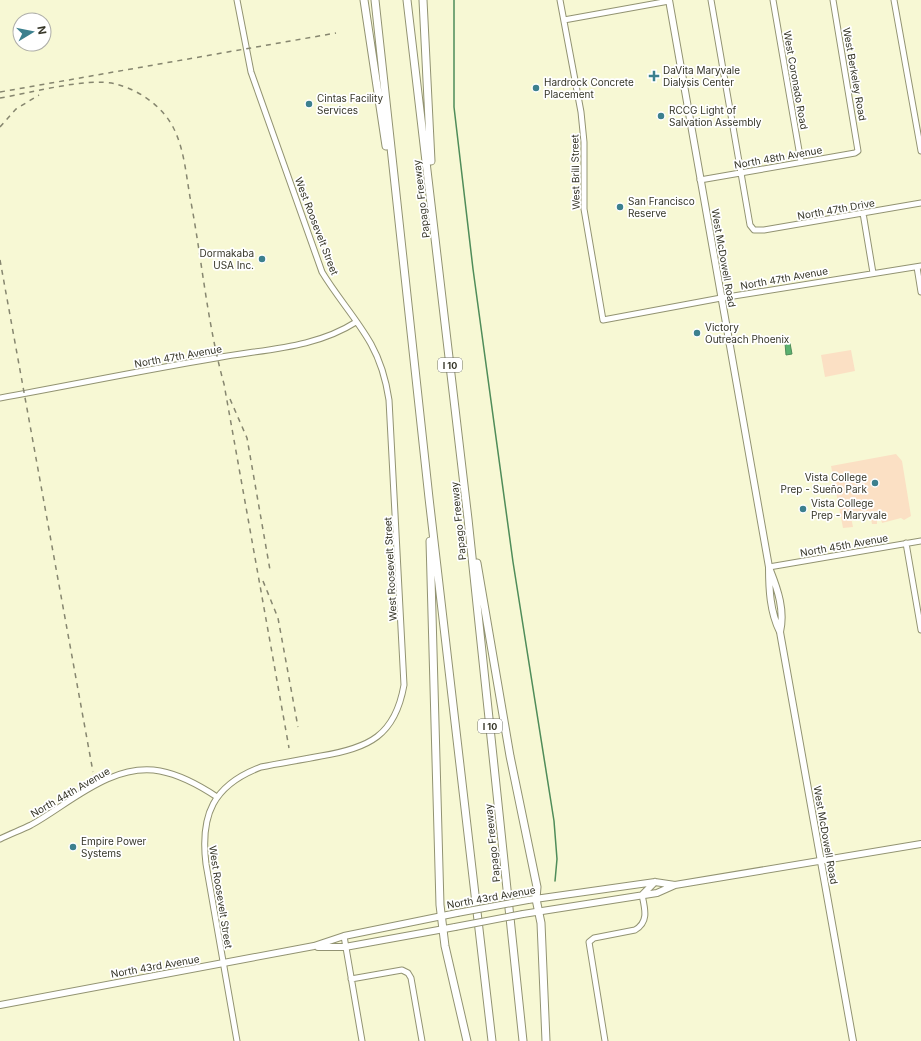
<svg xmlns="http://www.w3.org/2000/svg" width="921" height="1041" font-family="Inter,sans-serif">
<rect width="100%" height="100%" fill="#f7f8d4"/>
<!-- green -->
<path fill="#fbe0c4" d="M851 350 855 371 825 377 821 355Z
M896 454 902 461 911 516 904 520 901 518 882 523 881 519 877 520V524H872L870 514 851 517 853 527 843 528 831 466Z"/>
<!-- water -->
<path fill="#5ab16f" stroke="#4f8c59" d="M785 343H790L792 354 786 355Z"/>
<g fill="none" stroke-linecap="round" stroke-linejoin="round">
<!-- stream -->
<path stroke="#4f8c59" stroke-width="1.5" d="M454 0V107L473 269 513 562 554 821 557 859 555 881"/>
<defs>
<path id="minor" d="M560 0 581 112 584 142V209L603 320 721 298 921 266
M711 0 750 225 754 230H764L921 203
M773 0 801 162
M894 0 921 151
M564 20 669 1
M700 180 855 153 858 151 833 0
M863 213 873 273
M917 267 921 292
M0 398C72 385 144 370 216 358 263 349 314 349 356 322
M906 543 921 630
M769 567 921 541
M0 839C10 834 21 830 31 825 69 804 112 762 160 771 181 775 199 785 217 797
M344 936 362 1041
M351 979 402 970 408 973 411 978 422 1041
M237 1041 206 864C200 815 213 785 261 767 281 763 301 760 321 756 369 748 395 736 404 685L389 400C386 380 381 362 371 344 357 319 337 297 322 272L251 72 237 0
M605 1041 589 942 594 938 635 930C649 922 645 909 642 895"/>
<path id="major" d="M669 0 769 567C769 589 770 612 780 632L853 1041
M770 570C778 590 785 611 780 632
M642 895 655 882
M528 900 655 882 675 885
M523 914 657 893 675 885 921 844
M318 947H345L455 927
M0 1005 314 946 344 936 457 913"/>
<path id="highway" d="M364 0 386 146
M375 0 429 498 492 1041
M407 0 468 519 523 1041
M423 0 431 161
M430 541 440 905 445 946 467 1041
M477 563 510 756 537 887 536 899 541 923 546 1041"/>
</defs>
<!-- minor casing -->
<use href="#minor" stroke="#929372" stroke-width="7"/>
<!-- major casing -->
<use href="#major" stroke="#929372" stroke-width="8"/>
<!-- highway casing -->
<use href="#highway" stroke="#929372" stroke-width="9"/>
<!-- minor -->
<use href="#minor" stroke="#fff" stroke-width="5"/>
<!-- major -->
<use href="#major" stroke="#fff" stroke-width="6"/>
<!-- highway -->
<use href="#highway" stroke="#fff" stroke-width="7"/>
<!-- rail -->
<path stroke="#86866f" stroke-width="1.5" stroke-dasharray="5 5" stroke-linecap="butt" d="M0 92 336 33
M0 98C31 93 87 77 116 84 139 90 162 106 173 127 184 148 186 174 190 197 202 259 207 323 224 384L289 748
M0 127 16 109 39 95
M0 260 93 772
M230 399 247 438 270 570
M263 581 278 618 298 727"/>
<defs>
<path id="major-bridge" d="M457 913 528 900
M455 927 523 914"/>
</defs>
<!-- major-bridge casing -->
<use href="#major-bridge" stroke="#929372" stroke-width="8" stroke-linecap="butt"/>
<!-- major-bridge -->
<use href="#major-bridge" stroke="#fff" stroke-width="6"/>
</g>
<!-- markers -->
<g fill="#3c808e" stroke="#fff" stroke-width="1.5">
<path d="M652 70h4v4h4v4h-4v4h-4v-4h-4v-4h4z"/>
<circle cx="536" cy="88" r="4"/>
<circle cx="309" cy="104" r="4"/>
<circle cx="661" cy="116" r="4"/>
<circle cx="620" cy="207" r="4"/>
<circle cx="262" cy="259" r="4"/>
<circle cx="697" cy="333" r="4"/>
<circle cx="875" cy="483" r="4"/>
<circle cx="803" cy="509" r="4"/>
<circle cx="73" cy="847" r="4"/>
</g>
<g text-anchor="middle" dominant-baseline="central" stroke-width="3.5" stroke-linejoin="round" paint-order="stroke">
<!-- shield labels -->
<g fill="#fff" stroke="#727268" stroke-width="1">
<rect x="438" y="358" width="24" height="14" rx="3"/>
<rect x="478" y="719" width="24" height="14" rx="3"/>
</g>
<g font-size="9" font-weight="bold" fill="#353527">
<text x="450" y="365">I 10</text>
<text x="490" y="726">I 10</text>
</g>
<!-- poi labels -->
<g font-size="10" fill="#353527" stroke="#fff" text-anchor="start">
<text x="663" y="70">DaVita Maryvale<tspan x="663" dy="12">Dialysis Center</tspan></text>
<text x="544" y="82">Hardrock Concrete<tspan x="544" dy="12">Placement</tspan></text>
<text x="317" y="98">Cintas Facility<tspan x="317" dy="12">Services</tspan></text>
<text x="669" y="110">RCCG Light of<tspan x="669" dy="12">Salvation Assembly</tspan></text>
<text x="628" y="201">San Francisco<tspan x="628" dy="12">Reserve</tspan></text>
<text x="254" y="253" text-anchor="end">Dormakaba<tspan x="254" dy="12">USA Inc.</tspan></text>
<text x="705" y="327">Victory<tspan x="705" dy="12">Outreach Phoenix</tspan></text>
<text x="867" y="477" text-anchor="end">Vista College<tspan x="867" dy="12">Prep - Sueño Park</tspan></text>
<text x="811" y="503">Vista College<tspan x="811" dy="12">Prep - Maryvale</tspan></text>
<text x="81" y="841">Empire Power<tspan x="81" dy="12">Systems</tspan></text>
</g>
<!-- street labels -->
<g font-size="10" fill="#353527" stroke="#fff">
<text transform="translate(855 74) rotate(80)">West Berkeley Road</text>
<text transform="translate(796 80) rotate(80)">West Coronado Road</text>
<text transform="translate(778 157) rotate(-10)">North 48th Avenue</text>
<text transform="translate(575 172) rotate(-91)">West Brill Street</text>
<text transform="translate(421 199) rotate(-97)">Papago Freeway</text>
<text transform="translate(836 209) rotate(-10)">North 47th Drive</text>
<text transform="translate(317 226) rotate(69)">West Roosevelt Street</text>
<text transform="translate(724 258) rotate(80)">West McDowell Road</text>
<text transform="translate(784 278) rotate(-10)">North 47th Avenue</text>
<text transform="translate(178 356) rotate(-10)">North 47th Avenue</text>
<text transform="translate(458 521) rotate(-96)">Papago Freeway</text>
<text transform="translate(844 545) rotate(-10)">North 45th Avenue</text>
<text transform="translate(390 569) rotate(-93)">West Roosevelt Street</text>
<text transform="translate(70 792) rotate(-30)">North 44th Avenue</text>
<text transform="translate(826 835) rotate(80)">West McDowell Road</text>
<text transform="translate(492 843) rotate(-96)">Papago Freeway</text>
<text transform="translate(221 897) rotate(81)">West Roosevelt Street</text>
<text transform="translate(491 897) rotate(-10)">North 43rd Avenue</text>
<text transform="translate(155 966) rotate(-10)">North 43rd Avenue</text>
</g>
</g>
<!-- north arrow -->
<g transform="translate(32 32) rotate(80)"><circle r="19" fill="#ffffff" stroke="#aeaea9"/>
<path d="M0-3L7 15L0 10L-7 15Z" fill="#3c808e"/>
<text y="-6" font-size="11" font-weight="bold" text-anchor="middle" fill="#353527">N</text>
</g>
</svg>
